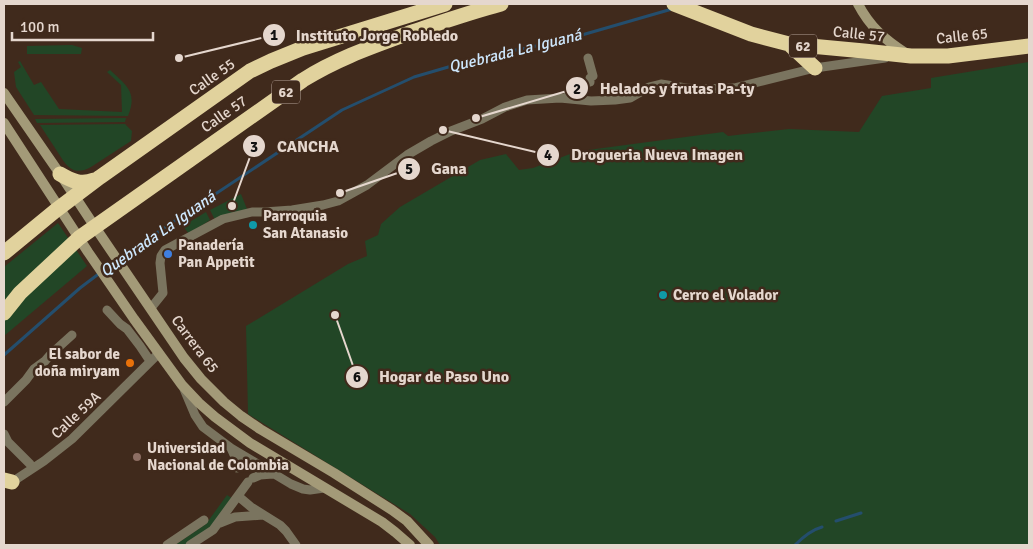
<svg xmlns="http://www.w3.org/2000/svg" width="1033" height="549" font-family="Signika,sans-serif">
<rect width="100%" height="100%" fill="#402a1c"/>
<!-- green -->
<path fill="#224626" d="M72 45 82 48 81 54H27V46Z
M20 61 34 85 41 82 59 109 122 112 121 85 107 72 110 70C126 85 138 92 128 116L34 115 16 87 14 72 21 67 18 62Z
M1029 62V545H440L435 537 410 514 248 414 246 326 348 264 367 256 365 241 378 235 381 224 400 207 480 160 506 154 519 170 533 168 570 154 588 150 723 132 728 136 789 129 859 132 882 96 931 88V78Z
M126 118 125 122 37 123 35 119Z
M125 124 132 131 131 141 91 167C71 178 65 163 55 148 50 140 45 133 40 125Z
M241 194 247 209 215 220 210 210Z
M206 212 210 220 189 234 183 226Z
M58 223 87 266 4 336V267Z
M227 495 233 499 211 529 186 545H175L206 524Z"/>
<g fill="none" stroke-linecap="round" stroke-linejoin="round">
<!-- stream -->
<path stroke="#244e6d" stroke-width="3" d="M4 355 80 288 125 254 342 110 414 77 486 56 561 41 672 9
M836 521 861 513
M795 545C803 537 811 530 822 527"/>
<!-- street -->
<path stroke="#7a745f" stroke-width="9" d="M567 98 570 88 590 82V78L593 76 588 58
M151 308 163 293 160 263 161 256 165 250 223 219 252 212H264L292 210 323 205 338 201 367 185 407 155 431 141 451 131 482 119 505 107 527 100 560 98 591 101 615 100 630 98 649 87 661 84 686 88 699 89 734 88 815 68 885 58
M107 310 120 324 127 329 140 346 148 358
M184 389 195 415 203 427 231 448 291 484 303 489 310 490 324 488
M4 402 26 380 34 369 45 361 51 354 72 335
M4 434 8 442 30 464
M231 448 237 461V468
M253 478 260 475 273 474
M9 484 44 461 72 439 159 353
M238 496 251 507 280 525 286 531 296 545
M220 523 235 517 263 515
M167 545 204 520
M190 545 213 530 248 482"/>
<!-- secondary -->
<path stroke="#a39a78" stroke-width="10" d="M858 4C870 27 885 40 907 54
M4 93 60 174 95 227 184 358 201 379 224 402 241 416 260 429 334 473 392 510 407 521 429 545
M4 123 88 252 134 319 182 385 199 403 215 417 250 443 382 522 395 532 410 545"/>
<!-- highway -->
<path stroke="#e1d29d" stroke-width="15" d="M674 4 751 34 789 44 864 51 911 56H948L1029 46
M789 44 815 68
M60 174C72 181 81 185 94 180
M4 253 55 211 100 177 250 71 271 61 303 48 445 4
M4 313 20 293 79 238 303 80C338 58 374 46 412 32 442 22 471 12 501 4
M4 480 12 482"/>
</g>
<!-- markers -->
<g fill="#0f9aa8" stroke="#402a1c" stroke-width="2">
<circle cx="253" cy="225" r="5"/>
<circle cx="663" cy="295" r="5"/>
</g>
<circle fill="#3f7fe0" stroke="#402a1c" stroke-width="2" cx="168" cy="254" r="5"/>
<circle fill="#e8710a" stroke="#402a1c" stroke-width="2" cx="130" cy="363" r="5"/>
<circle fill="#8d6e63" stroke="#402a1c" stroke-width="2" cx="137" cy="457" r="5"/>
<g text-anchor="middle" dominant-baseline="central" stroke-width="5" stroke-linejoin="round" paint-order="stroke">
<!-- shield labels -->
<g fill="#402a1c" stroke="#b4a399" stroke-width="1">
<rect x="789" y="34.5" width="28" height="23" rx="4"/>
<rect x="272" y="80.5" width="28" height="23" rx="4"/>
</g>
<g font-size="14" font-weight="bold" fill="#e5d7ce">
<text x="803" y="46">62</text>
<text x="286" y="92">62</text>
</g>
<!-- street labels -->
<g font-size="15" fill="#e5d7ce" stroke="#402a1c">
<text transform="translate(859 34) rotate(6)">Calle 57</text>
<text transform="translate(962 36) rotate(-6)">Calle 65</text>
<text transform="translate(212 77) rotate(-35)">Calle 55</text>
<text transform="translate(224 114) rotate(-35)">Calle 57</text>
<text transform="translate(195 344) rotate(53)">Carrera 65</text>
<text transform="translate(76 415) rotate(-43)">Calle 59A</text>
</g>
<!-- poi labels -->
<g font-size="15" font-weight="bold" fill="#e5d7ce" stroke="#402a1c" text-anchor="start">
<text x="263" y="216">Parroquia<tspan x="263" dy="17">San Atanasio</tspan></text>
<text x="178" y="245">Panadería<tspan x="178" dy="17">Pan Appetit</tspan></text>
<text x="673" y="295">Cerro el Volador</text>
<text x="120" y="354" text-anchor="end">El sabor de<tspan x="120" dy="17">doña miryam</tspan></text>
<text x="147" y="448">Universidad<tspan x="147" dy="17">Nacional de Colombia</tspan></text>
</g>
<!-- water labels -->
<g font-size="16" font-style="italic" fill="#cee8fe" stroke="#402a1c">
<text transform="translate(515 51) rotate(-14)">Quebrada La Iguaná</text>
<text transform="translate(158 234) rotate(-35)">Quebrada La Iguaná</text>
</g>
</g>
<!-- callouts -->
<path fill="none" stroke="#e5d7ce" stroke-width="2" d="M179 58L274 35M476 118L577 88M232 206L254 146M443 130L548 155M340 193L409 169M335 315L357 377"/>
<g fill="#e5d7ce" stroke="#402a1c" stroke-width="2">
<circle cx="179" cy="58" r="5"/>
<circle cx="476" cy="118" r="5"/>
<circle cx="232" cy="206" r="5"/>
<circle cx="443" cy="130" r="5"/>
<circle cx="340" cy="193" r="5"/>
<circle cx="335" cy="315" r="5"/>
<circle cx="274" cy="35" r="12"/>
<circle cx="577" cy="88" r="12"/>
<circle cx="254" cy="146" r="12"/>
<circle cx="548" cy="155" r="12"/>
<circle cx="409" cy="169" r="12"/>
<circle cx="357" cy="377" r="12"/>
</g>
<g font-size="15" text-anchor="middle" font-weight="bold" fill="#111">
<text x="274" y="40">1</text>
<text x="577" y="94">2</text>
<text x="254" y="152">3</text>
<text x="548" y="160">4</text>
<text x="409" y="174">5</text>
<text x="357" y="382">6</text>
</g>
<g font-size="16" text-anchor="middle" font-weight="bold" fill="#e5d7ce" stroke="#402a1c" stroke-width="5" stroke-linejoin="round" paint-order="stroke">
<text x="377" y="41">Instituto Jorge Robledo</text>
<text x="677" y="94">Helados y frutas Pa-ty</text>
<text x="308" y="152">CANCHA</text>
<text x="657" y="160">Drogueria Nueva Imagen</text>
<text x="449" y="174">Gana</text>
<text x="444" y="382">Hogar de Paso Uno</text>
</g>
<!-- border -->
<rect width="1033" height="549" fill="none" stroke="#e5d7ce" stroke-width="10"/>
<!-- scale -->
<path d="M12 32v8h141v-8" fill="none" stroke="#e5d7ce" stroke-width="2.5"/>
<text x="20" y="32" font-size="15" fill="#e5d7ce" stroke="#402a1c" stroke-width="4" paint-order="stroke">100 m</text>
</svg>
